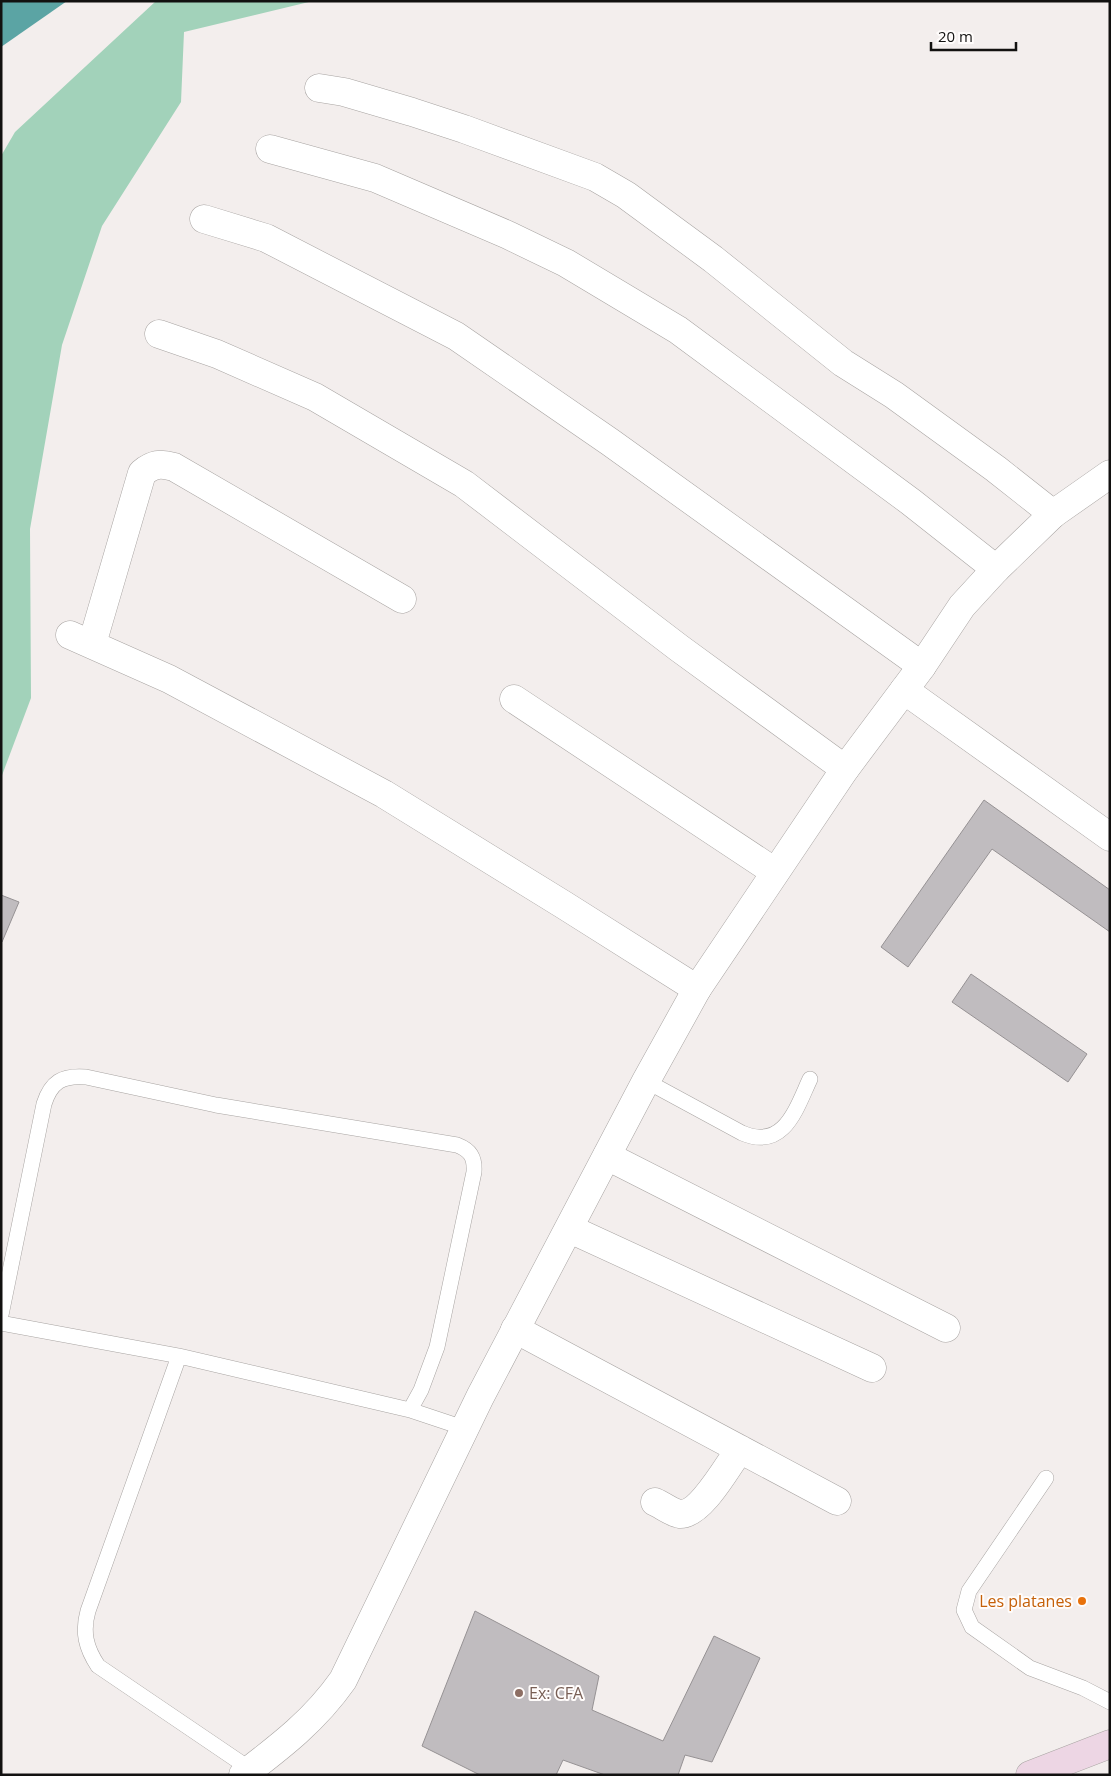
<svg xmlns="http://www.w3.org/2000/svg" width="1111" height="1776" font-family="'Open Sans',sans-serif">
<rect width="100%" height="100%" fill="#f3eeed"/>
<!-- green -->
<path fill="#a2d2ba" d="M156 1H313L184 32 181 102 102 226 62 345 30 529 31 698 1 778V156L15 132Z"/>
<!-- water -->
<path fill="#5ba4a4" d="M1 1H67L1 47Z"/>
<!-- building -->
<path fill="#c0bcbf" stroke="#969294" d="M984 800 1110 890V932L992 849 908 967 881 947Z
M1 895 19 902 2 942H1Z
M971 974 1087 1054 1068 1082 952 1002Z
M475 1611 599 1676 592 1710 663 1741 714 1636 760 1658 712 1762 685 1755 678 1775H605L563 1760 556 1775H480L422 1746Z"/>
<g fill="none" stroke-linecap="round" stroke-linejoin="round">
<defs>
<path id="service" d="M646 1081 742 1133C784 1151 796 1109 810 1079
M1 1315 44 1104C51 1082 62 1075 86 1077L216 1105 457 1145C470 1150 475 1157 474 1172L437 1347 421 1390 410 1410
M1 1323 179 1356 410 1410 464 1428
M179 1356 88 1611C82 1632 86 1648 98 1666L250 1769
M1046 1478 969 1591 964 1610 972 1627 1030 1668 1083 1688 1110 1702"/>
<path id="minor" d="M319 88 344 92 412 112 464 129 595 177 626 195 713 259 843 363 894 395 996 469 1053 514
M270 149 375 178 508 235 566 263 678 330 911 502 996 569
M204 219 266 238 456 336 610 442 922 666
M159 334 217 354 315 397 464 484 679 648 845 769
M70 635 169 679 384 794 564 905 697 989
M92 644 142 473C153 464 160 463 174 467L402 599
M904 690 1110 837
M514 699 775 872
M607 1156 946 1328
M570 1229 872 1368
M515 1329 837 1501
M655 1502C662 1505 672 1513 680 1514 701 1515 728 1465 740 1449"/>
<path id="tertiary" d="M243 1775C281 1746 315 1720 343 1680L480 1397 646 1081 697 989 845 769 922 666 962 606 996 569 1053 514 1110 474"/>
<path id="secondary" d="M1030 1775 1110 1744"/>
</defs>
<!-- service casing -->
<use href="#service" stroke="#a8a4a2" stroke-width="16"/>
<!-- minor casing -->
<use href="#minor" stroke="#a8a4a2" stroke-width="29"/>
<!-- tertiary casing -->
<use href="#tertiary" stroke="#a8a4a2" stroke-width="29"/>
<!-- secondary casing -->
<use href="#secondary" stroke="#a8a4a2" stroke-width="29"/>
<!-- service -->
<use href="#service" stroke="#fff" stroke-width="15"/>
<!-- minor -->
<use href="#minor" stroke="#fff" stroke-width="28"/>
<!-- tertiary -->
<use href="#tertiary" stroke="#fff" stroke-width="28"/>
<!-- secondary -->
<use href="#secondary" stroke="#edd6e4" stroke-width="28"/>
</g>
<!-- markers -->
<circle fill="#e8710a" stroke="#fffcfb" stroke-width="2" cx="1082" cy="1601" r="5"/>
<circle fill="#8d6e63" stroke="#fffcfb" stroke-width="2" cx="519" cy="1693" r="5"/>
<g text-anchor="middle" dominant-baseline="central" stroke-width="4" stroke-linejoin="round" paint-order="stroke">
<!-- food labels -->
<g font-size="16" fill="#c56008" stroke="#fffcfb" text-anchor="end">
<text x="1072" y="1601">Les platanes</text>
</g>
<!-- education labels -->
<g font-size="16" fill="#785e54" stroke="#fffcfb" text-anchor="start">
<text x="529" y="1693">Ex: CFA</text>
</g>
</g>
<!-- border -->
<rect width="1111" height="1776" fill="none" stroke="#121110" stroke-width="5"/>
<!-- scale -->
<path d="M931 42v8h85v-8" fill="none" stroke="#121110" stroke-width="2.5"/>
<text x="938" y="42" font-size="15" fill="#121110" stroke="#fffcfb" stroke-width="4" paint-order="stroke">20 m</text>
</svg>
